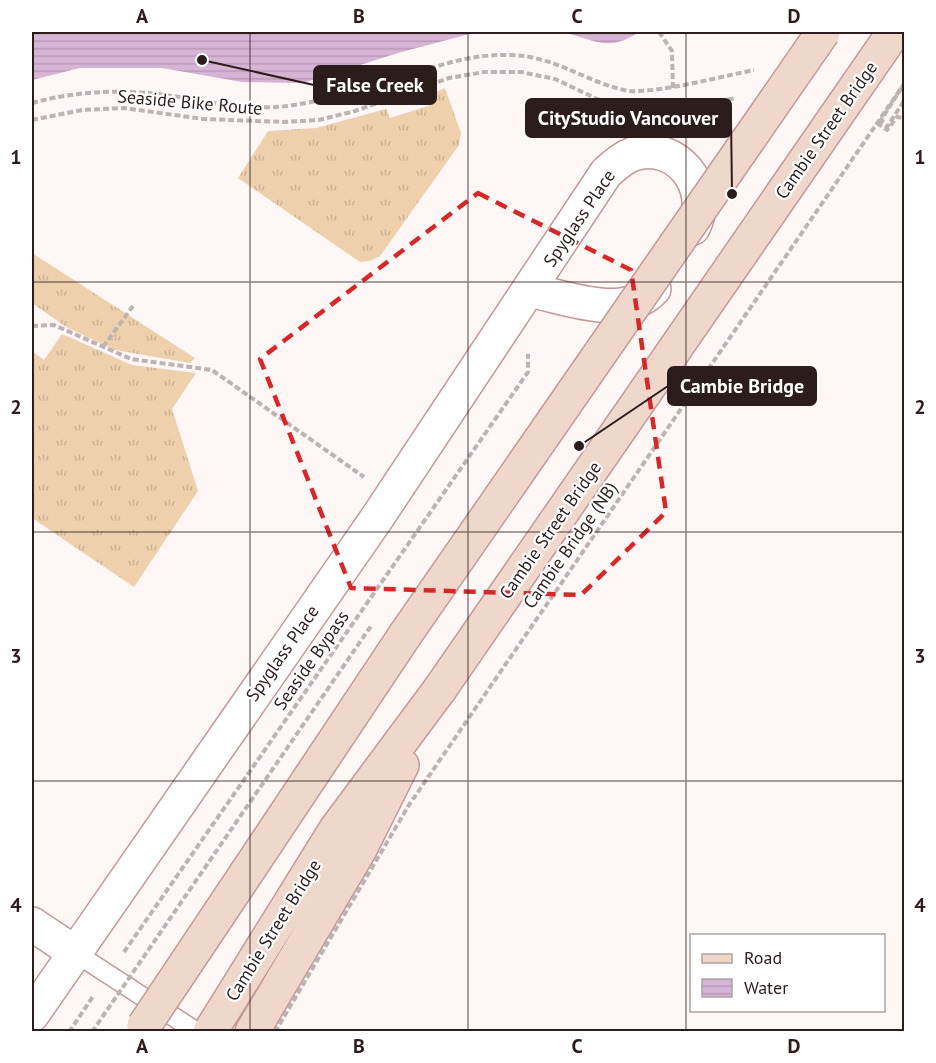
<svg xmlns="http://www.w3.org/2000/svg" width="936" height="1063" font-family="'PT Sans',sans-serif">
<defs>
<pattern id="grass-tufts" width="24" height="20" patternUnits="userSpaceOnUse" patternTransform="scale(1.5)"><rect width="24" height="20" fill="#eed0ad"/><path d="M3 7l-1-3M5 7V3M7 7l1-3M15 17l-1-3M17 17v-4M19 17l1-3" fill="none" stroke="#ccb294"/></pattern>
<pattern id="water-rules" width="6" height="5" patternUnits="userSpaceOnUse" patternTransform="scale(1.5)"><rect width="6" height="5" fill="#d6b4d5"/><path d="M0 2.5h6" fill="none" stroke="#b89ab6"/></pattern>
</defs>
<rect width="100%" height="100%" fill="#fff6f6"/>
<!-- grass -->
<path fill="url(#grass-tufts)" d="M445 88 461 133 459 145 380 256 370 261 360 262 238 178 268 131 316 128 386 109 390 118 431 105 427 96Z
M32 253 195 358 190 363 115 350 66 327 32 303Z
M62 334 132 365 196 373 172 409 198 491 134 587 32 518V351L44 360Z"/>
<!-- water -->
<path fill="url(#water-rules)" d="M32 32H477L398 53 303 83 242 82 162 68H80L32 80Z
M560 32H639C606 54 594 38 560 32Z"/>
<!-- pier -->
<path fill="#fff6f6" d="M766 32H833L831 34 768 48 765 45Z"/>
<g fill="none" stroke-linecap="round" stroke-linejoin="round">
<defs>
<path id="service" d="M74 952 197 1032"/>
<path id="minor" d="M530 290C567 298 625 321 654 289
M32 924 74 952
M32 1015 377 518 606 173C614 166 622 158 633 154 677 140 714 188 693 228"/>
<path id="secondary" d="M247 872 405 635
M210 1032 336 829 440 689
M252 1032 360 849 402 765"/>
</defs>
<!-- service casing -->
<use href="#service" stroke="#c29998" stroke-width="21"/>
<!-- minor casing -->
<use href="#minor" stroke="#c29998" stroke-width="36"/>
<!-- secondary casing -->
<use href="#secondary" stroke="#c29998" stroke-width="36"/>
<!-- path -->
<path stroke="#beb2b2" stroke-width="4" stroke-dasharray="6 3" stroke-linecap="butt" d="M659 32 672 51 673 88
M32 103C76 91 121 89 166 95 207 101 247 111 288 106 320 101 350 94 381 85 425 71 461 54 508 55 555 55 586 83 629 91 636 92 644 90 652 90 686 86 720 77 754 70
M658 116 676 115 706 105 735 98
M32 120 82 110 124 108 203 119 284 122 319 120 355 111 449 78 484 72H521L555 79 616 108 642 116
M878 120 887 127 904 101
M884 122 881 120 904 84
M32 326 54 325 131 359 212 370 364 477
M103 347 133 306
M124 952 528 372V354
M69 1032 94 995"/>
<!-- service -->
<use href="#service" stroke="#fff" stroke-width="18"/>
<!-- minor -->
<use href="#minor" stroke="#fff" stroke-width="33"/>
<!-- secondary -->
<use href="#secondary" stroke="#f0d7cc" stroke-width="33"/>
<defs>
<path id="secondary-bridge" d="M405 635 823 32
M440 689 894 32
M144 1026 247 872"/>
</defs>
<!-- secondary-bridge casing -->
<use href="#secondary-bridge" stroke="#c29998" stroke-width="36" stroke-linecap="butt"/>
<!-- path-bridge -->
<path stroke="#beb2b2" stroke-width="4" stroke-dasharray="6 3" stroke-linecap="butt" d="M877 123 887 130 897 117 904 118
M92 1032 371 626
M275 1032 409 805 904 84"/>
<!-- secondary-bridge -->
<use href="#secondary-bridge" stroke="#f0d7cc" stroke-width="33"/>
</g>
<!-- marked area -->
<path fill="none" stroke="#d62828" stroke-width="4.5" stroke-dasharray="12 8" stroke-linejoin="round" d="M478 193 631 270 666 512 581 595 351 588 260 359Z"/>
<!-- grid -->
<path fill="none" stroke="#2c1c1c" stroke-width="1.5" stroke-opacity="0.55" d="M250 32V1032M468 32V1032M686 32V1032M32 282H904M32 532H904M32 781H904"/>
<g text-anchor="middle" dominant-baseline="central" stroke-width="4.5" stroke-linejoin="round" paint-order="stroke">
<!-- street labels -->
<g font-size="18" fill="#2c1c1c" stroke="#fff">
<text transform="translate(190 102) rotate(5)">Seaside Bike Route</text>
<text transform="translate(826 130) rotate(-55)">Cambie Street Bridge</text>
<text transform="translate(579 218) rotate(-56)">Spyglass Place</text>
<text transform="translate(550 530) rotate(-55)">Cambie Street Bridge</text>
<text transform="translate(570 545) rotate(-55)">Cambie Bridge (NB)</text>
<text transform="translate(282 653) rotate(-55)">Spyglass Place</text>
<text transform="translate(311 660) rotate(-55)">Seaside Bypass</text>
<text transform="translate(273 930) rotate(-58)">Cambie Street Bridge</text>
</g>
</g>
<!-- callouts -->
<path fill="none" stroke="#2c1c1c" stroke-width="2" d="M202 60L314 85M732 194L731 118M579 446L668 386"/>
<g fill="#2c1c1c" stroke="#fff" stroke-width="2">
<circle cx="202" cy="60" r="6"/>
<circle cx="732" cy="194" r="6"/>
<circle cx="579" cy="446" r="6"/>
</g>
<g fill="#2c1c1c" stroke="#2c1c1c" stroke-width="2">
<rect x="314" y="66" width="122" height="38" rx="6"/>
<rect x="526" y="99" width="205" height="38" rx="6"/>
<rect x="668" y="367" width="148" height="38" rx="6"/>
</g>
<g font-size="20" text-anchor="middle" font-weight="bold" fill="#fff">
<text x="375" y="92">False Creek</text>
<text x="628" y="125">CityStudio Vancouver</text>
<text x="742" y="393">Cambie Bridge</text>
</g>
<!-- border -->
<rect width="936" height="1063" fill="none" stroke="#ffffff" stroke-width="66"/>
<!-- legend -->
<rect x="690" y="934" width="195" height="78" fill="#ffffff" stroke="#aba4a4" stroke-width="1.5"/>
<rect x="702" y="954" width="30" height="9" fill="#f0d7cc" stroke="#aba4a4" stroke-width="1.5"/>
<text x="744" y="964" font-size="18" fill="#2c1c1c">Road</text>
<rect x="702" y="979" width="30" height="18" fill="url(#water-rules)" stroke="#aba4a4" stroke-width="1.5"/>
<text x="744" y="994" font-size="18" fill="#2c1c1c">Water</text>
<rect x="33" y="33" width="870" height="997" fill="none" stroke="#2c1c1c" stroke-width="2"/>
<g font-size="20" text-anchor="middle" font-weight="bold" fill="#2c1c1c">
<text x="142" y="23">A</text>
<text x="359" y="23">B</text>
<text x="577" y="23">C</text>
<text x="794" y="23">D</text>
<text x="16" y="164">1</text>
<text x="920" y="164">1</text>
<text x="16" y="414">2</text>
<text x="920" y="414">2</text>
<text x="16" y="663">3</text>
<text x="920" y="663">3</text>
<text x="16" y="912">4</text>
<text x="920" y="912">4</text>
<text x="142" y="1053">A</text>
<text x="359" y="1053">B</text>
<text x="577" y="1053">C</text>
<text x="794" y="1053">D</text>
</g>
</svg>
